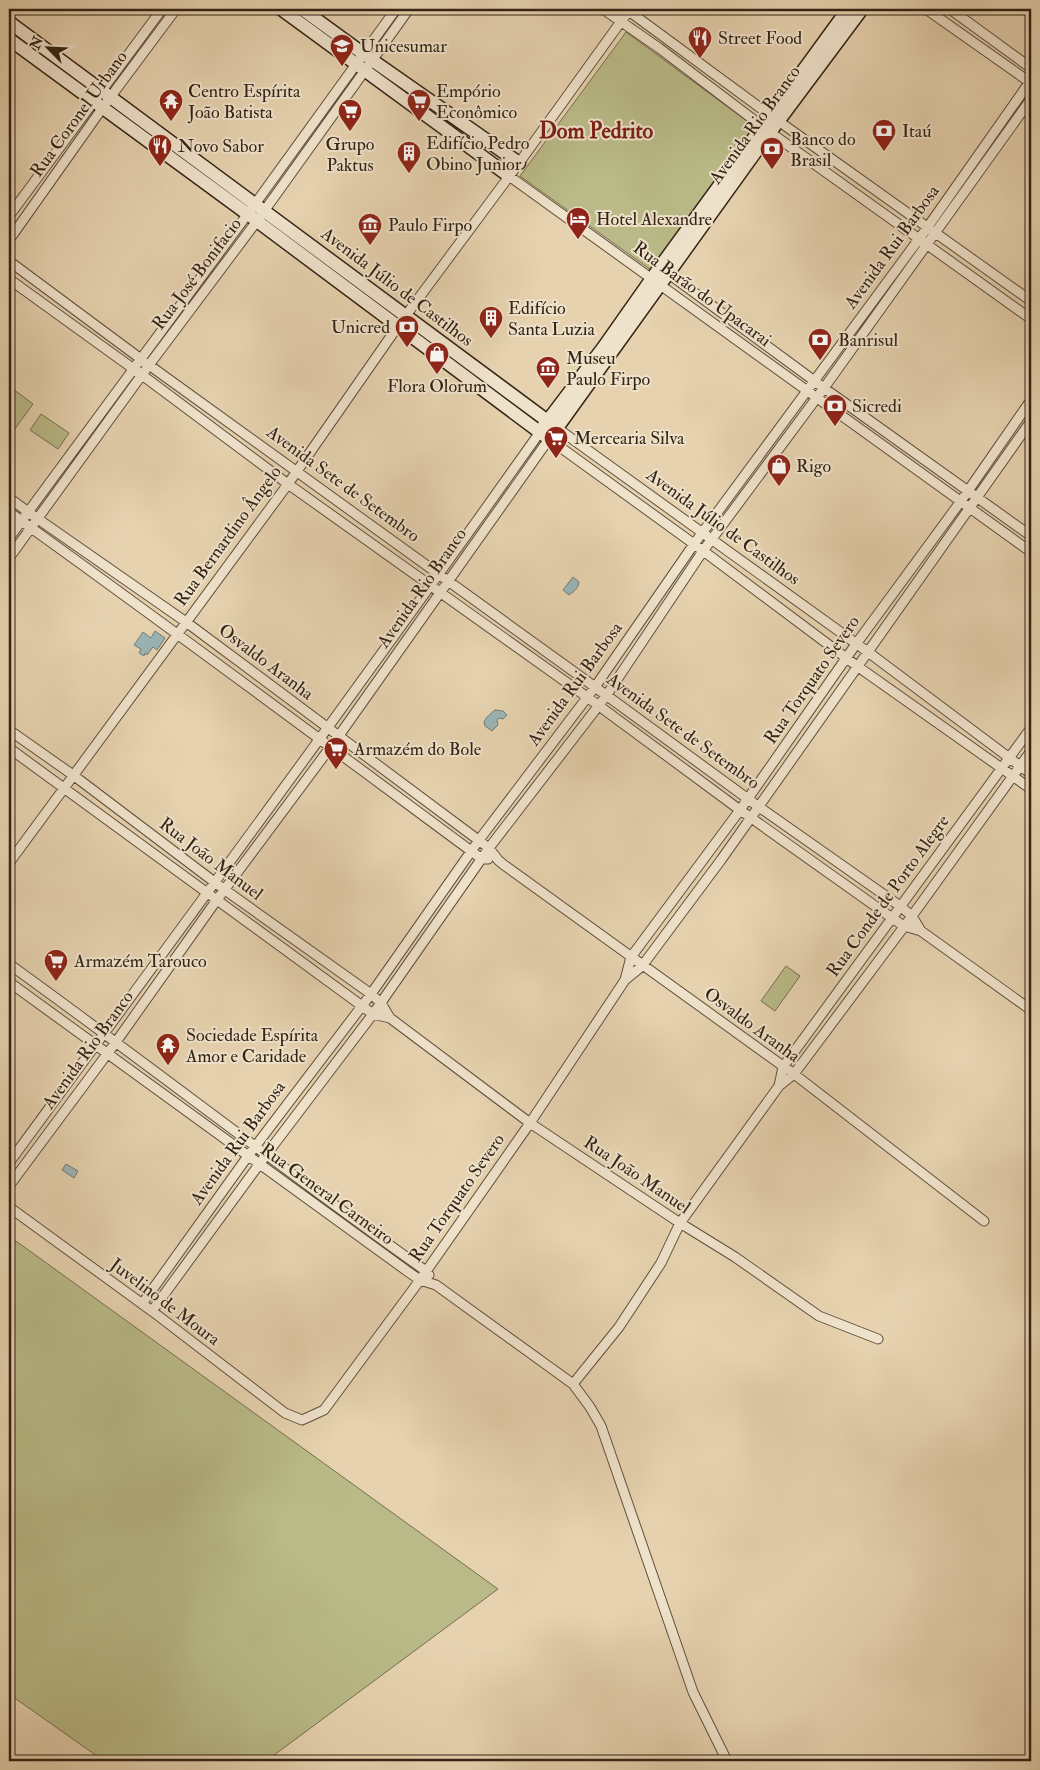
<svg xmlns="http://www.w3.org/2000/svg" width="1040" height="1770" font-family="'IM FELL Double Pica',serif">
<rect width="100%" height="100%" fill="#e6d2af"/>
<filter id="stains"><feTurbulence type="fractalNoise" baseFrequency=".004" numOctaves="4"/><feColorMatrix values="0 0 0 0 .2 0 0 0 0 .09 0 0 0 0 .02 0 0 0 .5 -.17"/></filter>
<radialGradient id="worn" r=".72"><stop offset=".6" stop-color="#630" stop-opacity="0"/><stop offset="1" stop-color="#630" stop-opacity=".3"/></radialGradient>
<!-- green -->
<path fill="#b9ba87" stroke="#766e4e" d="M626 32 755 127 651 270 520 176Z
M9 386 33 404 14 430 9 425Z
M41 414 69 433 58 449 30 430Z
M786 966 800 976 775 1011 761 1001Z
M9 1236 498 1589 266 1761H104L9 1694Z"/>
<!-- water -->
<path fill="#9ab5b6" stroke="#717b76" d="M573 577 579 582C578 588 575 591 569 595L563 590Z
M155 631 165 638 157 650 153 647 147 655 145 653 144 656 139 653 141 649 134 645 143 632 151 638Z
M495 710 503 711 507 715 503 719 499 718 497 720 498 725 492 731 485 726 484 722 487 717Z
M66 1164 78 1171 74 1178 62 1170Z"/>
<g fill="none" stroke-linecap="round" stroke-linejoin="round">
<defs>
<path id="street" d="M603 9 659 48 771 133 1031 319
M626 9 770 115 1031 301
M926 9 1031 83
M950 9 1031 68
M509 176 1031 552
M9 216 162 9
M9 240 106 103 176 9
M9 261 149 365 595 687 759 807 900 906 912 916 921 931
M665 271 824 388 1031 536
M9 279 142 375 288 484 587 697 740 810 892 918 904 926 921 931 1031 1010
M557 428 868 652 1031 774
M9 498 38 519 186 622 489 848 498 860 504 865 794 1074 984 1221
M9 512C164 623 317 737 471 851L482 859H488
M9 538 255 204 396 9
M9 558 149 365 257 221 409 9
M9 730 73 775 225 890 371 994 381 1003 390 1018 530 1123 680 1223 735 1257 819 1316 878 1339
M9 748 373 1014 390 1018
M9 863 288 484 398 326 519 163 630 9
M9 964C149 1065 285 1171 426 1271L429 1275
M625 980 631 957 740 810 856 644 961 501 1031 400
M9 982 407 1271 420 1280 436 1285 573 1384 590 1407 601 1426 693 1692 727 1761
M779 1086 783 1067 1031 728
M9 1163C187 920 366 678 540 432
M9 1186 116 1042 216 901 338 737 549 439 694 544 857 666 1031 789
M9 1207 152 1311 285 1413 302 1420 324 1410 420 1280 530 1123 625 980 642 966 721 860 1031 421
M142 1304 248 1156 371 994 479 840 595 687 694 544 927 228 1031 80
M152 1311 266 1155 373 1014 489 848 606 696 703 551 824 388 1031 99
M573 1384 619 1327 661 1263 680 1223 779 1086 794 1074 912 916 1031 751"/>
<path id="secondary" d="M281 9 509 176
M302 9 372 60 519 163
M9 22 557 428
M9 39 257 221 549 439 762 143 862 9
M543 427 603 348 660 267 848 9"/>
</defs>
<!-- street casing -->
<use href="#street" stroke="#604f3c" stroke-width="11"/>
<!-- secondary casing -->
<use href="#secondary" stroke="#332315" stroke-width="15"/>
<!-- street -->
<use href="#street" stroke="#efe2cb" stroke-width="9"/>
<!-- secondary -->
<use href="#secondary" stroke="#efe2cb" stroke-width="12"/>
</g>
<!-- icons -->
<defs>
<symbol id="restaurant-pin" viewBox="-11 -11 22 30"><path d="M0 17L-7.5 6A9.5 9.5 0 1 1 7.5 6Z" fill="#8f2418" stroke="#efe2cb"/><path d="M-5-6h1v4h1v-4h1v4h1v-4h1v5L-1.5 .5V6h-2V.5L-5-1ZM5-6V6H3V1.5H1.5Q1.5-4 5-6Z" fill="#fff"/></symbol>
<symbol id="university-pin" viewBox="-11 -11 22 30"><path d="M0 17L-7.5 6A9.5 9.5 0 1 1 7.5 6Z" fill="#8f2418" stroke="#efe2cb"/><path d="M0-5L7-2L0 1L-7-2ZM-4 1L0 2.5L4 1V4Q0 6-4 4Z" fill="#fff"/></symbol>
<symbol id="temple-pin" viewBox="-11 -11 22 30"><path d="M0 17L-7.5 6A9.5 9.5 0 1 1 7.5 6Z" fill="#8f2418" stroke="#efe2cb"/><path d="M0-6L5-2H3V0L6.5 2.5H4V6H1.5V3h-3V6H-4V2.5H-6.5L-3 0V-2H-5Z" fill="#fff"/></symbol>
<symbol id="supermarket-pin" viewBox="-11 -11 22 30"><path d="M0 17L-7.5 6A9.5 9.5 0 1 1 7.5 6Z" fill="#8f2418" stroke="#efe2cb"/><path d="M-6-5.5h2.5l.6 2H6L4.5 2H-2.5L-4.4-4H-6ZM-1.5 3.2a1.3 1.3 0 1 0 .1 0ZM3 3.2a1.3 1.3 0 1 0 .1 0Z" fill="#fff"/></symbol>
<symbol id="bank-pin" viewBox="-11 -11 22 30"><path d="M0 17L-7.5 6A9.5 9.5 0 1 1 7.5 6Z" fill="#8f2418" stroke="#efe2cb"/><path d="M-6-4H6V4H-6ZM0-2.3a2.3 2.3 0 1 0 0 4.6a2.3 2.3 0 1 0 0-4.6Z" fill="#fff"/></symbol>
<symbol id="building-pin" viewBox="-11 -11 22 30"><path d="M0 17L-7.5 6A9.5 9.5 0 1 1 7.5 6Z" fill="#8f2418" stroke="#efe2cb"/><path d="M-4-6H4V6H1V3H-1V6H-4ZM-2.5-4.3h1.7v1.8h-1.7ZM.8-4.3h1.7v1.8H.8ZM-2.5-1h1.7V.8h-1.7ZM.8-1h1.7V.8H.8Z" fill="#fff"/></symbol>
<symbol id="hotel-pin" viewBox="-11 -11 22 30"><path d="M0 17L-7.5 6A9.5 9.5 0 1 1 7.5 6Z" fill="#8f2418" stroke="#efe2cb"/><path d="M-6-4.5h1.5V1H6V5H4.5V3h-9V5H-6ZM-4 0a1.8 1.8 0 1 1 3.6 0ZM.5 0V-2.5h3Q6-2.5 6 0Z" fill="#fff"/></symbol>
<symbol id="museum-pin" viewBox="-11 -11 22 30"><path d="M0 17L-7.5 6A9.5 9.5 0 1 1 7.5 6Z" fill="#8f2418" stroke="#efe2cb"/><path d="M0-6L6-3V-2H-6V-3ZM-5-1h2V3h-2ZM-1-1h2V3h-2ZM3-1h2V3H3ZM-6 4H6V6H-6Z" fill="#fff"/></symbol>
<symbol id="shop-pin" viewBox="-11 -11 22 30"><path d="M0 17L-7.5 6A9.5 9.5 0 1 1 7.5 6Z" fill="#8f2418" stroke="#efe2cb"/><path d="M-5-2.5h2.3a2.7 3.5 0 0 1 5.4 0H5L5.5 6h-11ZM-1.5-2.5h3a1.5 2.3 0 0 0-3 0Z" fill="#fff"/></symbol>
</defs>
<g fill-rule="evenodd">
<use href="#restaurant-pin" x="686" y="24" width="28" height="38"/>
<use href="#university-pin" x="328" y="32" width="28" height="38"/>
<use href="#temple-pin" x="157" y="87" width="28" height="38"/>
<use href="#supermarket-pin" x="405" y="87" width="28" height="38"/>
<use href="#supermarket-pin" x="336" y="97" width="28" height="38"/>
<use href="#bank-pin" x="870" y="117" width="28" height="38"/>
<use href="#restaurant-pin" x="146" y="132" width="28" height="38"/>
<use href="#bank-pin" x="758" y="135" width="28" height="38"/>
<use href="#building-pin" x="395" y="139" width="28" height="38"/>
<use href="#hotel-pin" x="564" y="205" width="28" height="38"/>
<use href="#museum-pin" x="356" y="211" width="28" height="38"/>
<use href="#building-pin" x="477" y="304" width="28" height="38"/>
<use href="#bank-pin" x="393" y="313" width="28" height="38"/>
<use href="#bank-pin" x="806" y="326" width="28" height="38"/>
<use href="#shop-pin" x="423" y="340" width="28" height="38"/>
<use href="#museum-pin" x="534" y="354" width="28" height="38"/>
<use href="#bank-pin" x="821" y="392" width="28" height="38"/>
<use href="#supermarket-pin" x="542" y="424" width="28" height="38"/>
<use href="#shop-pin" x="765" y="452" width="28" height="38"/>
<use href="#supermarket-pin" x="322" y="735" width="28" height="38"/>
<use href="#supermarket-pin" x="42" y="947" width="28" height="38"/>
<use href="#temple-pin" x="154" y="1031" width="28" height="38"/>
</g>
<g text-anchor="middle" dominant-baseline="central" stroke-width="4" stroke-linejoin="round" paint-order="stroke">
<!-- poi labels -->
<g font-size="18" fill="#332315" stroke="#efe2cb" text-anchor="start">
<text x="718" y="38">Street Food</text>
<text x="360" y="46">Unicesumar</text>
<text x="188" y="91">Centro Espírita<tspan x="188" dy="21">João Batista</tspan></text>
<text x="436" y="91">Empório<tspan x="436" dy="21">Econômico</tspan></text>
<text x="902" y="131">Itaú</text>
<text x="790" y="139">Banco do<tspan x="790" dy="21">Brasil</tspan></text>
<text x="426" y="143">Edifício Pedro<tspan x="426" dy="21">Obino Junior</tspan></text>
<text x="350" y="144" text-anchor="middle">Grupo<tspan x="350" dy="21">Paktus</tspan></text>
<text x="178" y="146">Novo Sabor</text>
<text x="596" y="219">Hotel Alexandre</text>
<text x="388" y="225">Paulo Firpo</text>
<text x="508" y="308">Edifício<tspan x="508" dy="21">Santa Luzia</tspan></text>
<text x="390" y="327" text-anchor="end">Unicred</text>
<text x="838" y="340">Banrisul</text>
<text x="566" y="358">Museu<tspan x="566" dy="21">Paulo Firpo</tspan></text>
<text x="437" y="386" text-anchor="middle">Flora Olorum</text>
<text x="852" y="406">Sicredi</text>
<text x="574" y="438">Mercearia Silva</text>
<text x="796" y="466">Rigo</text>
<text x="354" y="749">Armazém do Bole</text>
<text x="74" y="961">Armazém Tarouco</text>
<text x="186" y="1035">Sociedade Espírita<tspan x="186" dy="21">Amor e Caridade</tspan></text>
</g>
<!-- street labels -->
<g font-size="18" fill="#332315" stroke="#efe2cb">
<text transform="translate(79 114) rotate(-54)">Rua Coronel Urbano</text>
<text transform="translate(755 125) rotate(-54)">Avenida Rio Branco</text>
<text transform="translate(892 247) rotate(-54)">Avenida Rui Barbosa</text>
<text transform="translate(197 274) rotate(-53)">Rua José Bonifacio</text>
<text transform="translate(397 287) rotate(37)">Avenida Júlio de Castilhos</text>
<text transform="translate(702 294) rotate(36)">Rua Barão do Upacarai</text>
<text transform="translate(343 484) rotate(36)">Avenida Sete de Setembro</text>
<text transform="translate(723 527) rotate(36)">Avenida Júlio de Castilhos</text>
<text transform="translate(228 536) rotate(-54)">Rua Bernardino Ângelo</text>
<text transform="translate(422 588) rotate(-55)">Avenida Rio Branco</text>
<text transform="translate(266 662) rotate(37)">Osvaldo Aranha</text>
<text transform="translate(812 680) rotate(-55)">Rua Torquato Severo</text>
<text transform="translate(575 684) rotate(-54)">Avenida Rui Barbosa</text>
<text transform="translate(683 731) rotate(36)">Avenida Sete de Setembro</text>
<text transform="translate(211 859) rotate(37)">Rua João Manuel</text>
<text transform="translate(888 896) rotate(-54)">Rua Conde de Porto Alegre</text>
<text transform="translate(752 1025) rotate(36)">Osvaldo Aranha</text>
<text transform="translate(88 1050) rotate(-54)">Avenida Rio Branco</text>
<text transform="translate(238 1143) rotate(-54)">Avenida Rui Barbosa</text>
<text transform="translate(637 1175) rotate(34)">Rua João Manuel</text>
<text transform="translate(327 1194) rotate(36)">Rua General Carneiro</text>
<text transform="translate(457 1198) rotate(-55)">Rua Torquato Severo</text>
<text transform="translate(165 1302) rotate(37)">Juvelino de Moura</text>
</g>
<!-- district labels -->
<g font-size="22" font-weight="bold" fill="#7a1f14" stroke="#efe2cb">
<text x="596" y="131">Dom Pedrito</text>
</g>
</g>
<!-- margin -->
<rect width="1040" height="1770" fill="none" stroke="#e6d2af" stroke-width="30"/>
<rect x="10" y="10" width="1020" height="1750" fill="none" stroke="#332315" stroke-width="2.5"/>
<rect x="15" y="15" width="1010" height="1740" fill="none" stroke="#332315"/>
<!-- north arrow -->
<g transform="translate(48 48) rotate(294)" stroke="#efe2cb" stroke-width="4" paint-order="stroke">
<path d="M0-4L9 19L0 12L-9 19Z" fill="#332315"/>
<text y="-8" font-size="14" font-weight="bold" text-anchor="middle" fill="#332315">N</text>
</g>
<rect width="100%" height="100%" filter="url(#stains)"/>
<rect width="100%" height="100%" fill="url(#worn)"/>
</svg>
